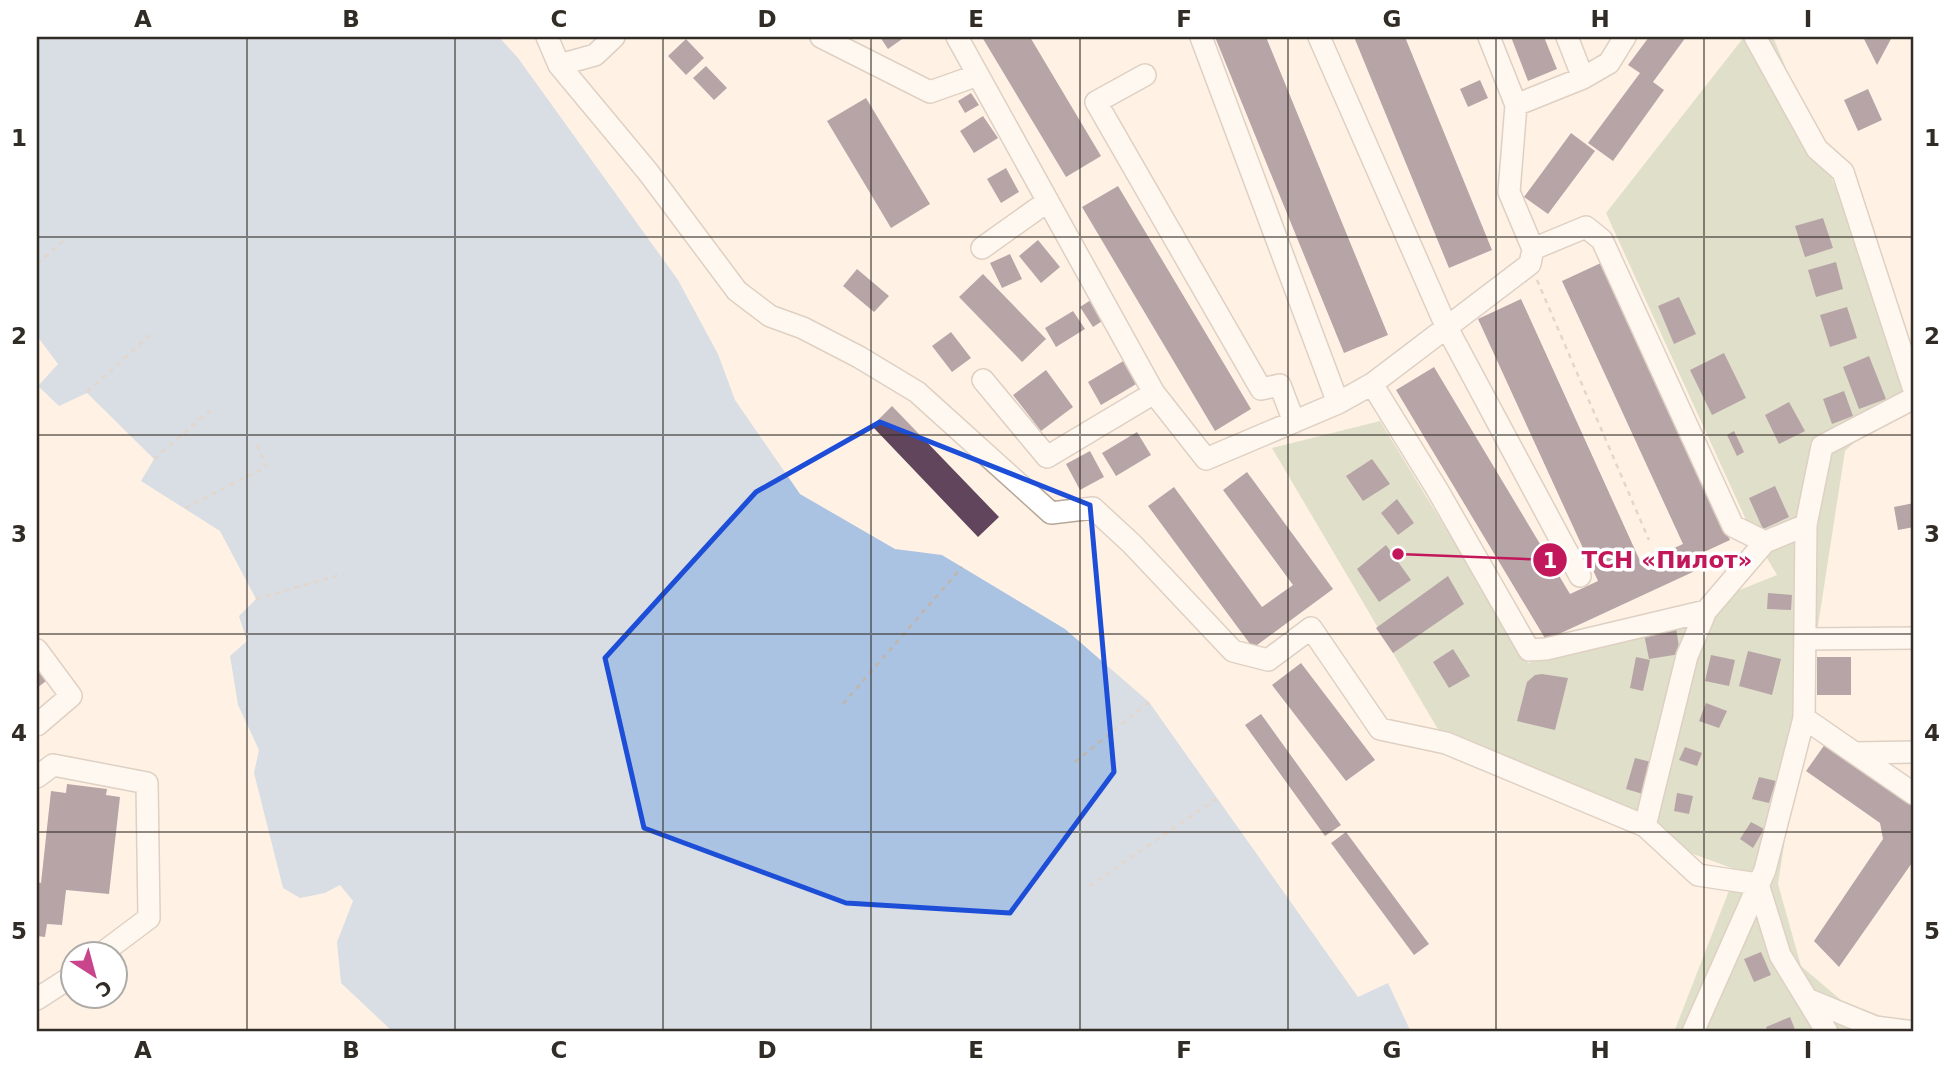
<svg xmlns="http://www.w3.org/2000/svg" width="1951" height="1069" font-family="'DejaVu Sans',sans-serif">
<rect width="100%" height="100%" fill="#fff2e5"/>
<!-- green -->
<path fill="#b9c8a8" d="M1744 37H1773L1914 376V387L1845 451 1778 884 1801 966 1841 1000 1914 1029V1032H1674L1737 870 1633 832 1446 743 1272 448 1380 421 1528 663 1595 648 1777 575 1752 533 1606 213Z"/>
<!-- water -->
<path fill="#abc3e3" d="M37 37H499L518 58 678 280 718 354 735 400 800 494 895 549 942 555 1065 629 1149 702 1358 997 1388 983 1411 1032H393L341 983 337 942 353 901 340 885 325 893 300 898 283 888 254 773 259 750 238 705 230 656 247 641 239 616 256 599 220 531 141 481 154 459 87 393 59 406 38 386 58 364 37 336Z"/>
<!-- building -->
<path fill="#60455c" d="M880 37H905L888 49Z
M982 37H1030L1101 156 1066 177Z
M1215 37H1266L1388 335 1344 353Z
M1354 37H1405L1492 250 1449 268Z
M1511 37H1544L1557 69 1528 81Z
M1649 37H1686L1653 82 1664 90 1613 161 1588 143 1640 73 1628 65Z
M1863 37H1892L1877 65Z
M686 39 704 58 686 75 668 56Z
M706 66 727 88 714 100 693 78Z
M1480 80 1488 98 1468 107 1460 89Z
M1868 89 1882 120 1858 131 1844 100Z
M971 93 979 105 965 113 958 101Z
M866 98 930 204 891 228 827 121Z
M983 116 998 138 974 153 960 131Z
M1571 133 1595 151 1548 214 1524 197Z
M1006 168 1019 192 1001 203 987 179Z
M1118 186 1251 409 1215 431 1082 207Z
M1823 218 1833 248 1805 257 1795 226Z
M1038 240 1060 267 1041 283 1019 256Z
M1010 254 1022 279 1002 288 990 263Z
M1603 262 1730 540 1689 559 1695 571 1546 640 1396 390 1434 367 1570 594 1598 581 1478 319 1521 299 1641 563 1683 544 1562 281Z
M1836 262 1843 289 1816 297 1808 270Z
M857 269 889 296 874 312 843 286Z
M983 274 1046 339 1022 362 959 297Z
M1097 296 1110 316 1093 327 1080 307Z
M1679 297 1696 334 1674 344 1658 306Z
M1847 307 1857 338 1830 347 1820 315Z
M1073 311 1085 329 1056 347 1045 328Z
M951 332 971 358 952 372 932 346Z
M1724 353 1746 398 1712 415 1690 370Z
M1869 356 1886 399 1859 409 1843 367Z
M1125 360 1138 383 1101 405 1088 382Z
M1046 370 1073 407 1041 431 1013 395Z
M1844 391 1853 416 1832 424 1823 399Z
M1789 402 1805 431 1779 444 1765 415Z
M892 406 999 517 978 537 872 426Z
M1734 431 1744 452 1737 456 1727 435Z
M1137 432 1151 455 1116 476 1102 453Z
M1090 451 1104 477 1080 490 1066 464Z
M1372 459 1390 484 1363 501 1346 476Z
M1247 472 1333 589 1253 648 1148 506 1174 487 1262 607 1293 585 1223 490Z
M1775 486 1789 517 1763 529 1749 498Z
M1397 499 1414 523 1398 535 1381 513Z
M1914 503V527L1898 530 1894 507Z
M1386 545 1411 580 1379 602 1357 569Z
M1448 576 1464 604 1393 653 1376 628Z
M1768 593 1792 595 1791 610 1767 609Z
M1676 628 1680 654 1649 659 1644 634Z
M1453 649 1470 676 1449 688 1433 662Z
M1748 651 1781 659 1772 695 1739 686Z
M1711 655 1735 660 1729 686 1705 681Z
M1636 657 1650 660 1643 691 1630 688Z
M1817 657H1851V695H1817Z
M37 661 50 678 37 688Z
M1301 663 1375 760 1346 781 1272 685Z
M1542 674 1568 678 1555 730 1517 721 1527 682 1535 675Z
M1706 703 1727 711 1719 728 1699 721Z
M1261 714 1341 825 1325 836 1245 725Z
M1828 740 1914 800V860L1839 967 1814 941 1883 839 1880 823 1806 771Z
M1685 747 1702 753 1697 766 1679 760Z
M1635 758 1651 762 1643 794 1626 789Z
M1759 777 1776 781 1769 803 1752 799Z
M67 784 107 789 106 795 120 797 109 894 66 890 62 925 47 924 45 937 37 936V882L41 883 51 791 66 793Z
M1677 793 1693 796 1689 814 1674 811Z
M1751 822 1764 829 1753 848 1740 839Z
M1346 832 1429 944 1414 955 1331 843Z
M1761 952 1771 975 1754 982 1744 959Z
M1790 1017 1796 1032H1768L1766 1027Z"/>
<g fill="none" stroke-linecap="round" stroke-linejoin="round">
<defs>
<path id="minor" d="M547 37 559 65 648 172 737 291 770 316 803 328 859 357 917 392 1051 513 1093 508 1132 544 1233 651 1268 660 1311 628 1380 729 1446 743 1645 826 1698 875 1758 884 1780 955 1827 1032
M821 37 930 92 978 75
M957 37 1154 393 1206 459 1338 403 1372 384 1530 264 1533 249 1586 227 1602 240 1733 526 1765 542
M1201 37 1338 403
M1319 37 1446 326 1580 576
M1489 37 1516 105 1583 78 1609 63 1625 37
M1567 37 1583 78
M1755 37 1817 149 1843 172 1914 390
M559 65 595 55 614 37
M1145 75 1096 102 1261 389 1280 385 1294 422
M1516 105 1509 192 1533 249
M982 248 1048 201
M983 380 1047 457 1154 393
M1372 384 1438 491 1529 650 1546 649 1706 611 1765 542 1806 525
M1805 639 1914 638
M37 650 71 696 37 725
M1804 718 1914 794
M1855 753 1914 752
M37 777 53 765 147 783 149 918 101 954
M1645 826 1687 656 1706 611
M37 999 74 975
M1807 999 1875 1027 1914 1032
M1693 1032 1765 870 1804 718 1806 525 1822 446 1914 398"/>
</defs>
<!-- minor casing -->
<use href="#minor" stroke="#b6a798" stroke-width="24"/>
<!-- path -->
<path stroke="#c1b6ab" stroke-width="2.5" stroke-dasharray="5 5" stroke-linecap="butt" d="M37 264 63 241
M1537 280 1649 540
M87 392 150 335
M154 459 212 409
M185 508 266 467 256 442
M256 599 343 574
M843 704 962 567
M1075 762 1149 702
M1089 886 1216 799"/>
<!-- minor -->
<use href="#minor" stroke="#fff" stroke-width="21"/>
</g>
<!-- marked area -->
<path d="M0 0H1951V1069H0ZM880 422 1090 505 1114 772 1010 913 846 903 644 828 605 658 756 492Z" fill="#fff2e5" fill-opacity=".55" fill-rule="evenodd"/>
<path fill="none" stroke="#1d4ed8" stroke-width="5" stroke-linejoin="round" d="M880 422 1090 505 1114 772 1010 913 846 903 644 828 605 658 756 492Z"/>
<!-- grid -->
<path fill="none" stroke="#322c26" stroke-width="2" stroke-opacity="0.55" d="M247 37V1032M455 37V1032M663 37V1032M871 37V1032M1080 37V1032M1288 37V1032M1496 37V1032M1704 37V1032M37 237H1914M37 435H1914M37 634H1914M37 832H1914"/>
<!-- callouts -->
<path fill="none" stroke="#c2185b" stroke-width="2.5" d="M1398 554L1550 560"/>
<g fill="#c2185b" stroke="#fff" stroke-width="2.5">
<circle cx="1398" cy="554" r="7"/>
<circle cx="1550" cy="560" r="18"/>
</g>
<g font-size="21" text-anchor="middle" font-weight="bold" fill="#fff">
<text x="1550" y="568">1</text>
</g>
<g font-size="23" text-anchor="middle" font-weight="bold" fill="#c2185b" stroke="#fff" stroke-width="7" stroke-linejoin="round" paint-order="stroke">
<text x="1667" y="568">ТСН «Пилот»</text>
</g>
<!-- border -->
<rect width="1951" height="1069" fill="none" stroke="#ffffff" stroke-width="77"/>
<!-- north arrow -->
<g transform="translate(94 975) rotate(144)"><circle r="33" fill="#ffffff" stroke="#adaba8" stroke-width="2"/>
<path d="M0-5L12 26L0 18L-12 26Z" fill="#c8458c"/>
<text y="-10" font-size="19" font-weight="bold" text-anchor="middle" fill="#322c26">С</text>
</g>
<rect x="38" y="38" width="1874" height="992" fill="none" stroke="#322c26" stroke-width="2.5"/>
<g font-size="23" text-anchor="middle" font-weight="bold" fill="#322c26">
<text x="143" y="27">A</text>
<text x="351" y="27">B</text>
<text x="559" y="27">C</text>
<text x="767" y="27">D</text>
<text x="976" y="27">E</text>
<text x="1184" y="27">F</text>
<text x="1392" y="27">G</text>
<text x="1600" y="27">H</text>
<text x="1808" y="27">I</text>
<text x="19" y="146">1</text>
<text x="1932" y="146">1</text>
<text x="19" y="344">2</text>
<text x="1932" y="344">2</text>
<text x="19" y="542">3</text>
<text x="1932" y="542">3</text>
<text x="19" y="741">4</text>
<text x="1932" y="741">4</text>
<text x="19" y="939">5</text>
<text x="1932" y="939">5</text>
<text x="143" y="1058">A</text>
<text x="351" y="1058">B</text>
<text x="559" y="1058">C</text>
<text x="767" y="1058">D</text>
<text x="976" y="1058">E</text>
<text x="1184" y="1058">F</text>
<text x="1392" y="1058">G</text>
<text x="1600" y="1058">H</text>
<text x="1808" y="1058">I</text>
</g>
</svg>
